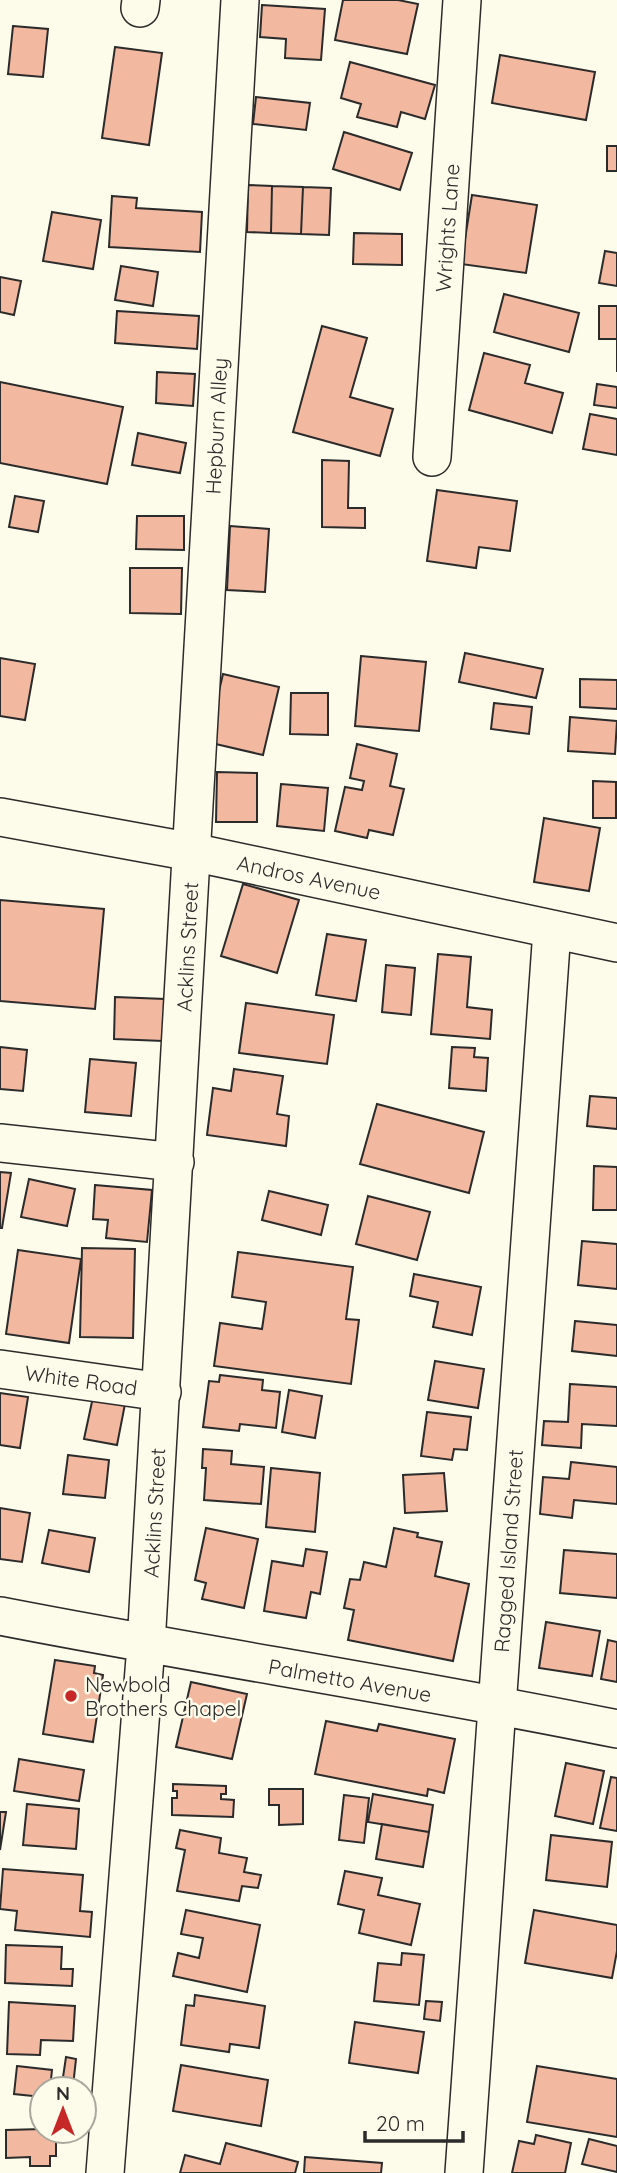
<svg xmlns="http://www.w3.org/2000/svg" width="617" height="2173" font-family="Quicksand,sans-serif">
<rect width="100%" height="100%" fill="#fdfbea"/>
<!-- building -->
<path fill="#f2b8a0" stroke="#2b2b2b" stroke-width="2" d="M343 0H398L418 4 407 54 335 40Z
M262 5 325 9 321 60 285 58 286 39 260 37Z
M13 26 48 29 43 77 8 74Z
M115 47 162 53 149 145 102 138Z
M500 55 595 72 586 120 492 103Z
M350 62 435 85 425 119 401 112 397 127 357 117 361 104 341 98Z
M256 97 310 103 306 130 253 124Z
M344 132 412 153 400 190 333 169Z
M607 146H617V171H607Z
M248 185 272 186 271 233 247 232Z
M272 186 303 187 301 234 271 233Z
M303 187 331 188 329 235 301 234Z
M472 195 537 205 526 273 461 264Z
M112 196 137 198 136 208 202 212 200 252 109 247Z
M52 212 101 220 93 269 43 261Z
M354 233 402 234V265L353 264Z
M605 251 617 253V286L599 283Z
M121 266 158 272 153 306 115 300Z
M0 277 21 281 14 315 0 312Z
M504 294 579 313 569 352 494 332Z
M599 306H617V372V339H599Z
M117 311 199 316 197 349 115 343Z
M322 326 367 338 350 397 393 409 380 456 293 432Z
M484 353 530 365 525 383 563 393 552 433 469 410Z
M157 372 195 374 193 406 156 403Z
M0 382 123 407 107 484 0 463Z
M597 384 617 387V408L594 405Z
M590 414 617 419V455L583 449Z
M138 433 186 443 180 473 132 465Z
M322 460 349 461 348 508H365V528L322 527Z
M437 490 517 501 510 551 479 547 476 568 427 561Z
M15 496 44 501 38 532 9 527Z
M137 516H184V550L136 549Z
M230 526 269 529 265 592 227 590Z
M130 568H182L181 614 130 613Z
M465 653 543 669 536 698 459 682Z
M361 656 426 662 419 731 355 726Z
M0 658 35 664 25 720 0 716Z
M223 674 279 687 263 755 207 742Z
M580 679 617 680V709L580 707Z
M291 693H328V735L290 734Z
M494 703 532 707 529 734 491 729Z
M570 717 617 721 615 754 568 751Z
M357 744 397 754 390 786 404 789 393 835 369 830 367 838 335 831 345 787 362 790 364 781 350 778Z
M217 772 257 773V822H216Z
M593 781 616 782V818H593Z
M281 784 328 788 324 831 277 826Z
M544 818 600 828 589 891 534 882Z
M243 884 299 900 277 973 221 956Z
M0 900 104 909 95 1009 0 1001Z
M327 934 366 940 356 1001 316 995Z
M438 954 471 957 467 1007 492 1010 490 1039 431 1034Z
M386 965 415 968 411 1015 382 1012Z
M115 997 165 999 163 1041 114 1039Z
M246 1003 334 1015 327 1064 239 1053Z
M0 1047 27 1050 23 1091 0 1089Z
M452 1047 475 1048 474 1057 488 1058 486 1091 449 1088Z
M90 1059 136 1063 131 1116 85 1112Z
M234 1069 283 1076 277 1114 289 1116 286 1146 207 1135 213 1088 231 1091Z
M590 1096 617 1098V1129L587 1126Z
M377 1104 484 1132 469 1193 360 1164Z
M594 1166 617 1167V1210H593Z
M0 1172 11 1173 2 1228H0Z
M29 1179 75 1189 67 1226 21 1217Z
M95 1185 152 1190 147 1242 106 1238 108 1220 93 1219Z
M269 1191 328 1205 321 1235 262 1220Z
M368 1196 430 1212 417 1260 356 1244Z
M582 1241 617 1244V1289L578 1285Z
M82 1248 135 1249 133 1338 80 1337Z
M18 1250 81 1259 69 1343 6 1334Z
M238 1252 353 1267 346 1319 359 1320 351 1384 214 1366 220 1323 262 1329 266 1302 232 1297Z
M414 1274 481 1287 472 1335 433 1327 438 1302 410 1296Z
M575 1321 617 1325V1356L572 1351Z
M435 1361 484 1369 478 1408 428 1400Z
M220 1375 263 1380 262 1390 280 1392 276 1428 240 1424 239 1431 203 1427 209 1381 219 1382Z
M570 1384 617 1387V1426L582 1424 581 1448 542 1445 544 1421 568 1422Z
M289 1390 322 1396 315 1438 282 1432Z
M0 1393 28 1397 20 1448 0 1445Z
M93 1397 125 1404 117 1445 84 1439Z
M427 1412 471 1417 467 1450 454 1449 452 1460 421 1456Z
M203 1449 232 1451 231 1464 264 1467 261 1504 204 1500 206 1468H202Z
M68 1455 109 1460 105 1498 63 1494Z
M571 1462 617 1467V1504L574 1500 572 1518 540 1514 543 1477 569 1479Z
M271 1468 320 1473 315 1532 266 1527Z
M444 1473 447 1511 405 1513 403 1475Z
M0 1508 30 1513 22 1562 0 1559Z
M206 1528 258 1539 244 1608 202 1599 206 1583 195 1580Z
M394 1528 418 1533 417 1537 442 1542 435 1576 469 1584 453 1661 348 1640 354 1610 344 1608 350 1579 360 1580 364 1562 386 1567Z
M49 1530 95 1538 89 1572 42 1563Z
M306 1549 327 1552 320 1594 311 1592 306 1618 264 1611 272 1561 303 1566Z
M564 1550 617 1554V1598L560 1593Z
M546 1622 600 1631 592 1676 539 1668Z
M608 1640 617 1642V1682L601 1679Z
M55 1660 95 1666 94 1673 103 1675 93 1742 43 1734Z
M191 1682 247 1694 232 1759 176 1747Z
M326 1721 377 1731 379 1724 455 1739 444 1793 428 1789 427 1796 315 1774Z
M19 1759 84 1770 79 1801 14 1791Z
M566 1763 604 1771 593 1824 555 1816Z
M611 1777 617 1778V1831L600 1828Z
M173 1784 226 1786V1794H221V1799L234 1800 233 1817 172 1815V1798H177V1791H173Z
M269 1789H303V1824L279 1825V1805H269Z
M373 1794 433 1805 429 1832 368 1822Z
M344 1795 369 1798 364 1843 339 1840Z
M27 1804 79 1809 76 1849 23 1845Z
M0 1812H6L0 1850Z
M382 1824 429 1832 423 1867 376 1859Z
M180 1830 221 1838 219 1853 247 1858 244 1872 261 1875 258 1888 242 1886 239 1901 177 1891 185 1850 176 1848Z
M551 1835 612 1842 607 1887 546 1880Z
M3 1869 83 1875 80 1911 92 1912 90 1937 15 1930 17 1911 0 1909Z
M345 1871 382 1878 378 1895 420 1904 411 1945 359 1933 364 1910 338 1904Z
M186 1910 260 1925 247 1992 173 1976 178 1953 199 1958 203 1938 181 1934Z
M534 1910 617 1925V1951L612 1978 525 1963Z
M6 1945 62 1947 61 1969H73L72 1986 5 1983Z
M402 1953 424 1955 419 2005 374 2001 378 1963 401 1965Z
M195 1995 265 2006 259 2048 230 2044 229 2052 181 2045 186 2005 194 2006Z
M426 2001 442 2002 440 2021 424 2019Z
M9 2002 75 2006 73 2041 41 2040 40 2055 7 2054Z
M355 2022 424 2032 418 2073 349 2063Z
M66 2057 76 2059 73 2086 62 2084Z
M181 2065 268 2080 261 2126 173 2111Z
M17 2066 52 2070 50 2089H42V2097L14 2094Z
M537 2066 617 2079V2137L527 2122Z
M42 2129V2131H56V2156H50V2166H30V2157L6 2158V2130Z
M536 2135 571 2143 565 2173H512L519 2141 534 2144Z
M589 2139 617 2146V2172L582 2164Z
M226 2143 298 2162 295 2173H180L185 2155 220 2164Z
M305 2157 382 2163 381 2173H304Z"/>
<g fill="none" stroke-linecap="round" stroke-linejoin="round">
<defs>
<path id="minor" d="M140 8 141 0
M432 457 462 0
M0 817 192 852 617 943
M0 1143 175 1162
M0 1369 162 1392
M0 1616C205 1656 412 1687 617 1729
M105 2173 146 1645 240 0
M464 2173 552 930"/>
</defs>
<!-- minor casing -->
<use href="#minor" stroke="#2b2b2b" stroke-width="40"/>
<!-- minor -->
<use href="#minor" stroke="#fdfbea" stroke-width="37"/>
</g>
<!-- markers -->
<circle fill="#c62828" stroke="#fdfbea" stroke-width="2.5" cx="71" cy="1696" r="7"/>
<g text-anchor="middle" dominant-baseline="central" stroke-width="5" stroke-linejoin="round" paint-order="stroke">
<!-- street labels -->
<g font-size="21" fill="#2b2b2b" stroke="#fdfbea">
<text transform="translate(447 228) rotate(-86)">Wrights Lane</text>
<text transform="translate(216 426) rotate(-87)">Hepburn Alley</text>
<text transform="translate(309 877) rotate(12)">Andros Avenue</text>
<text transform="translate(187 947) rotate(-87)">Acklins Street</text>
<text transform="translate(81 1380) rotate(8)">White Road</text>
<text transform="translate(154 1513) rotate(-87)">Acklins Street</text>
<text transform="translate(508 1551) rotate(-86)">Ragged Island Street</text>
<text transform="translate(350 1680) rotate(10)">Palmetto Avenue</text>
</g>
<!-- poi labels -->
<g font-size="21" fill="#2b2b2b" stroke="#fdfbea" text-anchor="start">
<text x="85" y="1684">Newbold<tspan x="85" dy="24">Brothers Chapel</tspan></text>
</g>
</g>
<!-- north arrow -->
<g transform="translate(63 2110)"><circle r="33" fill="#fdfbea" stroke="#a9a89e" stroke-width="2"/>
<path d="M0-5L12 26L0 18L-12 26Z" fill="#c62828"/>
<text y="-10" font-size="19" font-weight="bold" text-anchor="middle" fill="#2b2b2b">N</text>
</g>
<!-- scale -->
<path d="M365 2131v10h98v-10" fill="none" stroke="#2b2b2b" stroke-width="3.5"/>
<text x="376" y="2131" font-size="21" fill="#2b2b2b" stroke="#fdfbea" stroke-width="5" paint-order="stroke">20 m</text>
</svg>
